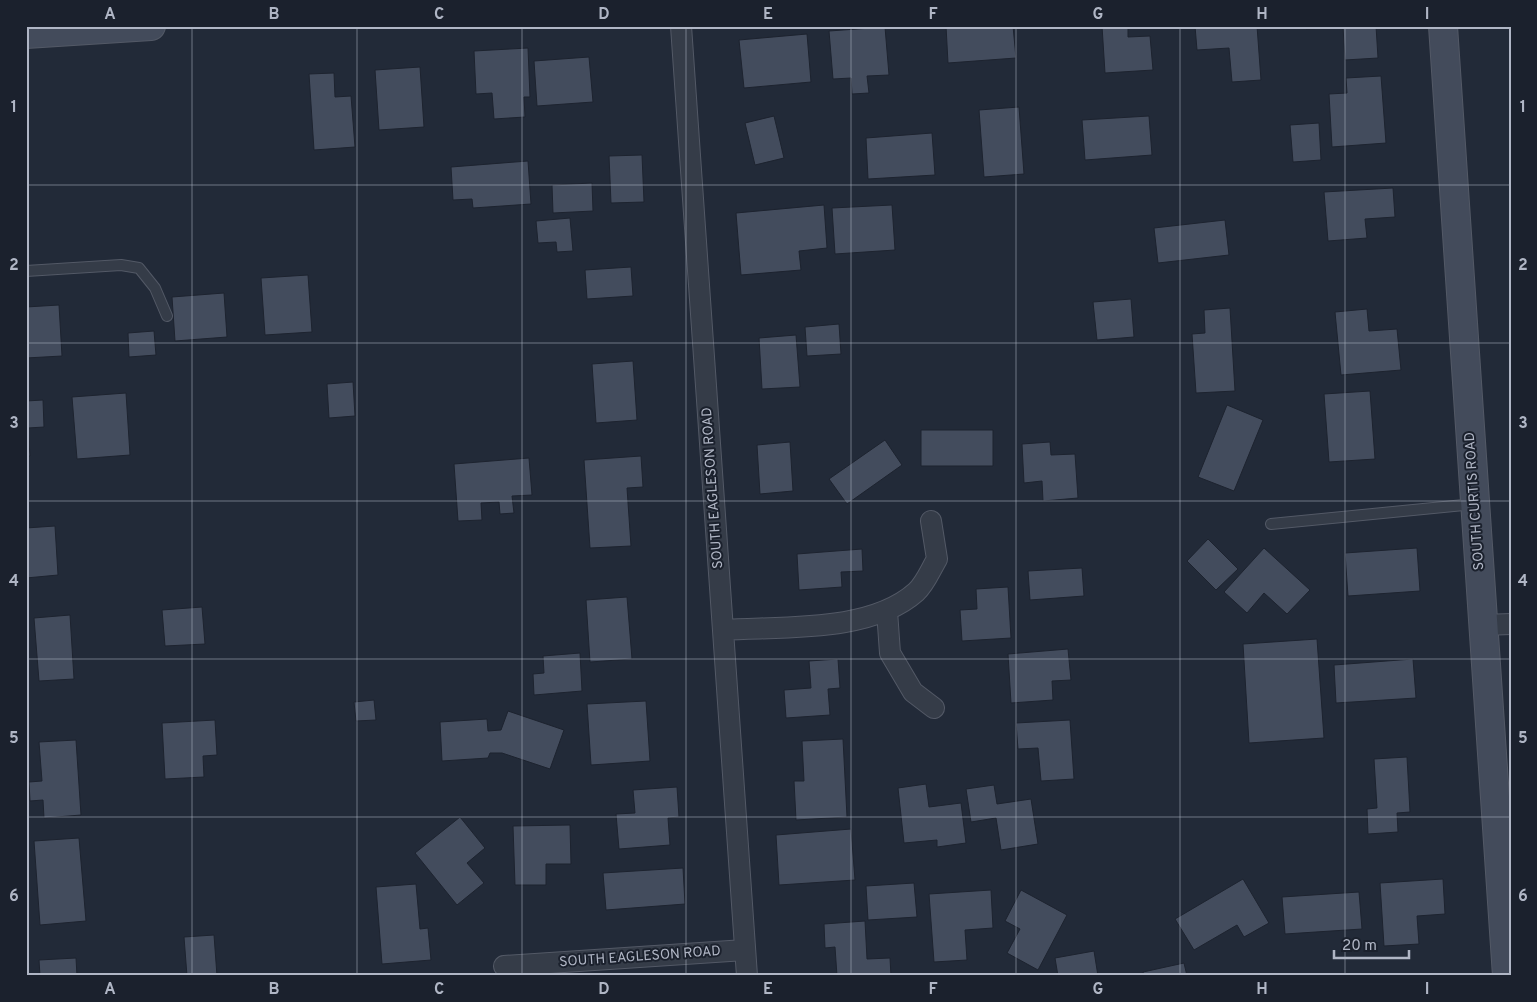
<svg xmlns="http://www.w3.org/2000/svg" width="1537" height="1002" font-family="Overpass,sans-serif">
<rect width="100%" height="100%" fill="#222a38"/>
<!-- building -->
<path fill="#434c5d" stroke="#1d232f" d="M946 26H1013L1016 58 948 63Z
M1102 26H1128V37L1150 36 1153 70 1105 73Z
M1195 26H1257L1261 80 1232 82 1229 48 1197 50Z
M1306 26H1376L1378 58 1345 60 1343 27 1306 29Z
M885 27 889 75 867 76 869 93 852 94 851 78 833 79 829 31Z
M807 34 811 82 744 88 739 40Z
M528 48 530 97H524L525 117 494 119 492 93 476 94 474 51Z
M589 57 593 102 537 106 534 61Z
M420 67 424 127 379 130 375 70Z
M334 73 335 97 351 96 355 147 314 150 309 74Z
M1381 76 1386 143 1332 147 1329 94 1347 93 1346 78Z
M1019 107 1024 174 984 177 979 110Z
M774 116 784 158 755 165 745 123Z
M1149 116 1152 155 1085 160 1082 120Z
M1319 123 1321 160 1293 162 1290 125Z
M932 133 935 175 868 179 866 138Z
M642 155 644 202 611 203 609 156Z
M528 161 531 204 473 208 472 199 453 200 451 167Z
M592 183 593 211 553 213 552 185Z
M1393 188 1395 217 1365 219 1367 238 1328 241 1324 192Z
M824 205 827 248 799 251 801 270 741 275 736 213Z
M892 205 895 250 835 254 832 208Z
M570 218 573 251 557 252 556 242 538 243 536 221Z
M1225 220 1229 255 1158 263 1154 228Z
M631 267 633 296 587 299 585 270Z
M308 275 312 332 265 335 261 278Z
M224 293 227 337 175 341 172 297Z
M1131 299 1134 337 1097 340 1093 302Z
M59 305 62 356 26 358V307Z
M1230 308 1235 391 1196 393 1192 334 1205 333 1204 310Z
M1367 309 1369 331 1397 329 1401 370 1341 375 1335 312Z
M839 324 841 354 807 356 805 327Z
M154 331 156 355 129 357 128 333Z
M796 335 800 387 762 389 759 338Z
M633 361 637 420 596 423 592 364Z
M353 382 355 416 329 418 327 384Z
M1370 391 1375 459 1329 462 1324 394Z
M126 393 130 455 77 459 72 397Z
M43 400 44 427 28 428 30 456H26V401Z
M1227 405 1263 420 1234 491 1198 477Z
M921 430H993V466H921Z
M885 440 902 465 847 504 829 479Z
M790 442 793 491 760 494 757 445Z
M1050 442 1051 455 1075 454 1078 498 1043 501 1042 481 1024 483 1022 444Z
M641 456 643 487 627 488 631 546 590 548 584 460Z
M529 458 532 495 512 496 514 513 500 514 499 502 481 503 482 520 458 521 454 464Z
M55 526 58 575 26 578V528Z
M1208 539 1238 569 1216 590 1187 561Z
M1264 548 1310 590 1287 614 1264 593 1247 613 1224 592Z
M1417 548 1420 591 1348 596 1345 553Z
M862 549 863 571 841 572 842 587 799 590 797 554Z
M1082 568 1084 596 1030 600 1028 571Z
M1008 587 1011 638 962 641 960 610 977 609 976 589Z
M627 597 632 659 590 662 586 600Z
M202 607 205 644 165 646 162 610Z
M70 615 74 679 39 681 34 618Z
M1317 639 1324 738 1249 743 1243 644Z
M1068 649 1071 680 1052 681 1053 700 1011 703 1008 654Z
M580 653 582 691 534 695 533 674 544 673 543 656Z
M838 659 840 688 828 689 830 715 786 718 784 690 811 688 809 661Z
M1413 659 1416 698 1336 703 1334 665Z
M374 700 376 720 356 721 354 702Z
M646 701 650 761 591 765 587 704Z
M508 711 564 730 550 769 502 753H490L488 758 442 761 440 722 487 719 488 731 501 730Z
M215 720 217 755 203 756 204 777 165 779 162 723Z
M1070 720 1074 779 1041 781 1038 748 1018 749 1016 723Z
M843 739 847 817 796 820 794 781H804L802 741Z
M76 740 81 815 44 818 43 800 30 801 29 782 42 781 39 742Z
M1407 757 1410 812 1397 813 1398 832 1368 834 1367 809 1377 808 1374 759Z
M926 784 929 807 961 803 966 843 937 847V840L904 843 898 788Z
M994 785 997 804 1031 799 1038 844 1001 850 996 818 971 822 966 789Z
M677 787 679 817 668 818 670 845 619 849 616 814 635 813 633 790Z
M460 817 485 848 467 863 484 883 457 905 415 853Z
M570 825 571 864H546V885H515L513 826Z
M851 829 855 880 779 885 776 835Z
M79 838 86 921 40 925 34 841Z
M683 868 685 904 606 910 603 873Z
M1243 879 1269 923 1244 937 1237 925 1194 950 1175 919Z
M1443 879 1445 914 1417 916 1419 944 1384 946 1380 883Z
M914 883 917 917 868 920 866 886Z
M416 884 420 929 428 928 431 960 382 964 376 887Z
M991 890 993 928 965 930 967 960 934 962 929 894Z
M1021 890 1067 915 1038 970 1007 953 1020 929 1005 921Z
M1359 892 1362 929 1285 934 1282 897Z
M865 921 867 959 890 958 891 976H837L835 947 825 948 824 924Z
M214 935 217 976H187L184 937Z
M1094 951 1098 976H1058L1055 958Z
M76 958 77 976H40L39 960Z
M1184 963 1187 976H1144L1143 972Z"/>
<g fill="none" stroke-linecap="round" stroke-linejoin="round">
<defs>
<path id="lane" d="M26 271 121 265 139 268 155 288 167 316
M1271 524 1474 504"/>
<path id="street" d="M681 26 747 976
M887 611 890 653 913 692 934 708
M1483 625 1511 624
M723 630C782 626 870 633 916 592 925 584 931 569 937 559L931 521
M504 966 745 950"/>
<path id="secondary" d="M1443 26 1507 976
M26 34 151 26"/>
</defs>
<!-- lane casing -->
<use href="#lane" stroke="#535966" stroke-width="12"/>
<!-- street casing -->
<use href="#street" stroke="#535966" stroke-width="22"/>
<!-- secondary casing -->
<use href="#secondary" stroke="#535966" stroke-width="30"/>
<!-- lane -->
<use href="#lane" stroke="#353c48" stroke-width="10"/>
<!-- street -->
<use href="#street" stroke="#353c48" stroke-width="20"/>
<!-- secondary -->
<use href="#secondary" stroke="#434b5b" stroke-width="28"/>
</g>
<!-- grid -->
<path fill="none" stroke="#b0b6c5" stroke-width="1" stroke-opacity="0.55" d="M192 26V976M357 26V976M522 26V976M686 26V976M851 26V976M1016 26V976M1180 26V976M1345 26V976M26 185H1511M26 343H1511M26 501H1511M26 659H1511M26 817H1511"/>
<g text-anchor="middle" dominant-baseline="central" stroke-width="4" stroke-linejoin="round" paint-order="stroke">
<!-- street labels -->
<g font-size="14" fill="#b0b6c5" stroke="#1b212d">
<text transform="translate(713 488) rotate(-94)">SOUTH EAGLESON ROAD</text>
<text transform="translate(1475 501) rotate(-94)">SOUTH CURTIS ROAD</text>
<text transform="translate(640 957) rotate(-4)">SOUTH EAGLESON ROAD</text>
</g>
</g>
<!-- border -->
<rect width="1537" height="1002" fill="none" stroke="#1b212d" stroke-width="55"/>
<!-- scale -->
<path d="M1334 950v8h75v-8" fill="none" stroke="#b0b6c5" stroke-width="2.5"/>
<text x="1342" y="950" font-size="15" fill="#b0b6c5" stroke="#1b212d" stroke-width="4" paint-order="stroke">20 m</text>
<rect x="28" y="28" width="1482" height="946" fill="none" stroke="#b0b6c5" stroke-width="2"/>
<g font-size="16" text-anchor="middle" font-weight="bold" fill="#b0b6c5">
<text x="110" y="19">A</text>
<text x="274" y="19">B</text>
<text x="439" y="19">C</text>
<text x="604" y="19">D</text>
<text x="768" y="19">E</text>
<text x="933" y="19">F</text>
<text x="1098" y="19">G</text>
<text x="1262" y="19">H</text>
<text x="1427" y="19">I</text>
<text x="14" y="112">1</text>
<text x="1523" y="112">1</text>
<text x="14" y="270">2</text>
<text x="1523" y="270">2</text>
<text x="14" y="428">3</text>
<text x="1523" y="428">3</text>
<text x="14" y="586">4</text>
<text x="1523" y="586">4</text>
<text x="14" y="743">5</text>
<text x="1523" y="743">5</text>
<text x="14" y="901">6</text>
<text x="1523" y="901">6</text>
<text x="110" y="994">A</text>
<text x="274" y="994">B</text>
<text x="439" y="994">C</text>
<text x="604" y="994">D</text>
<text x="768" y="994">E</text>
<text x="933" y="994">F</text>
<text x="1098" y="994">G</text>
<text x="1262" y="994">H</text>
<text x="1427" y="994">I</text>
</g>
</svg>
